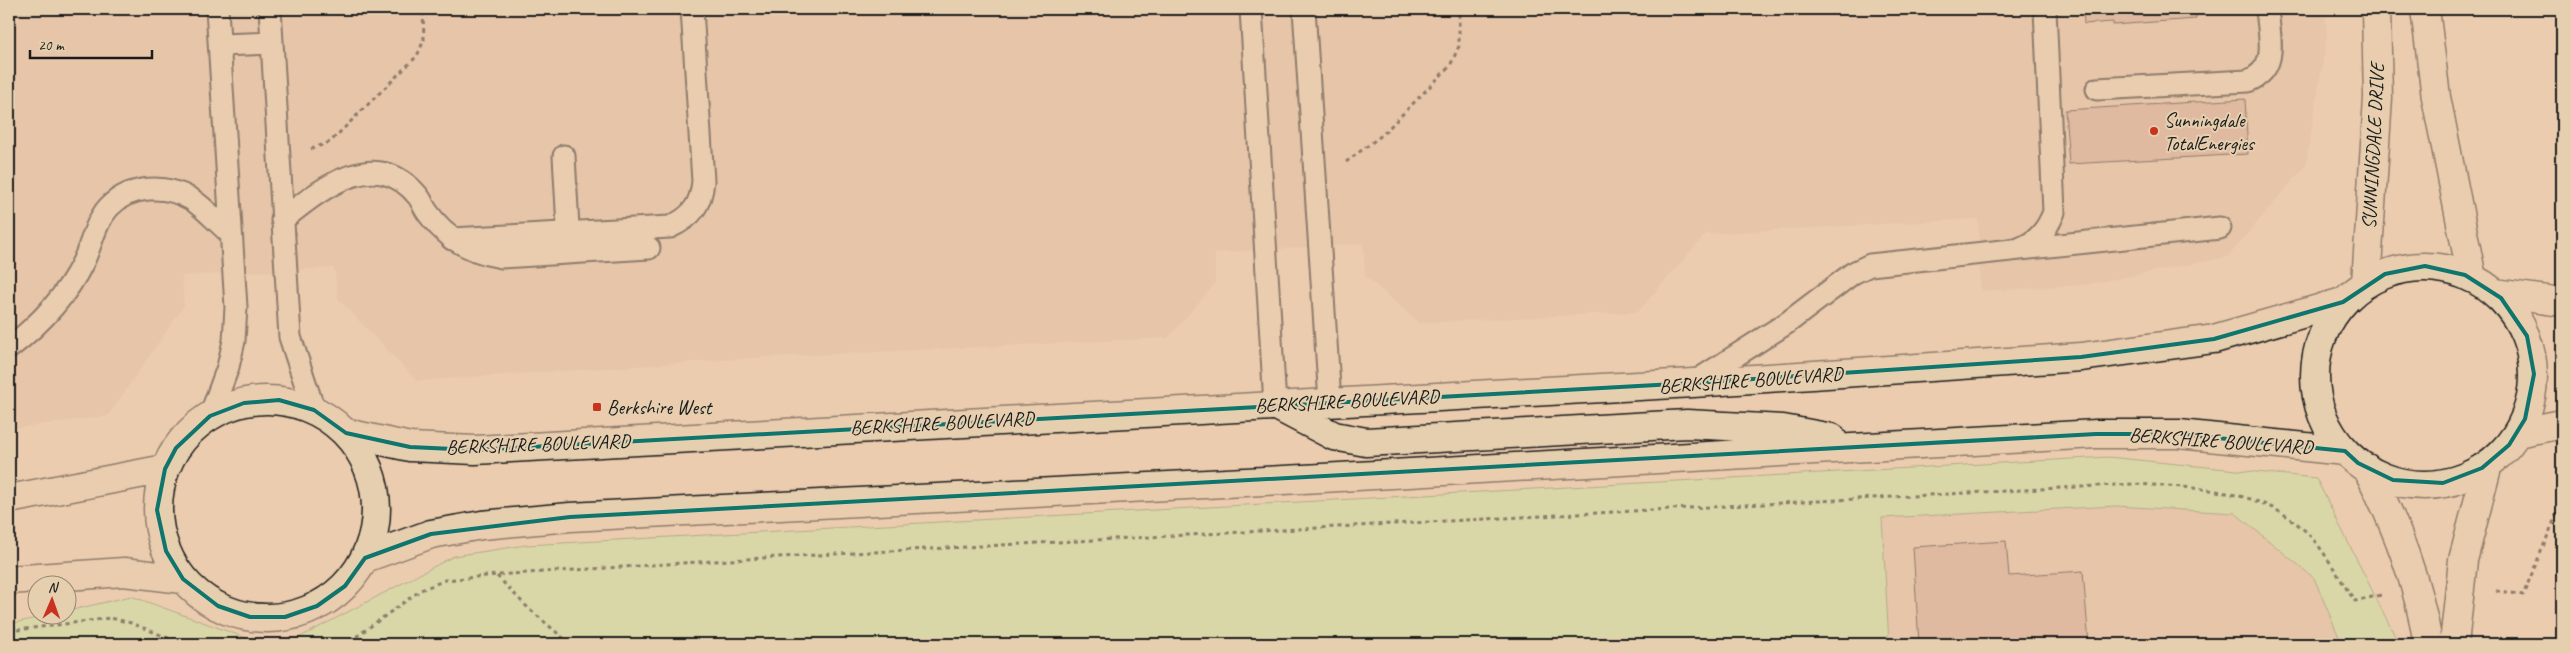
<svg xmlns="http://www.w3.org/2000/svg" width="2571" height="653" font-family="Caveat,sans-serif">
<rect width="100%" height="100%" fill="#ecccae"/>
<filter id="ink" filterUnits="userSpaceOnUse"><feTurbulence type="fractalNoise" baseFrequency=".02" numOctaves="2"/><feDisplacementMap in="SourceGraphic" scale="10" xChannelSelector="R" yChannelSelector="G"/><feConvolveMatrix kernelMatrix="1 2 1 2 8 2 1 2 1" color-interpolation-filters="sRGB"/></filter>
<g filter="url(#ink)">
<!-- built -->
<path fill="#dfbda1" d="M9 9H2325L2327 36 2306 165 2228 257 2085 285 1980 291 1978 219 1706 234 1638 312 1419 323 1365 276 1363 244 1215 253V284L1168 338 753 358 417 381 338 299 334 268 182 276 184 306 108 416 9 429Z
M2116 506 2235 513 2314 578 2342 644H1889L1882 518Z"/>
<!-- green -->
<path fill="#c0e49e" stroke="#6e805d" d="M2108 457 2316 478 2399 644H2342L2314 578 2235 513 2116 506 1882 518 1889 644H287L454 556 526 545Z
M131 596 263 644H9V624L46 616H68V611Z"/>
<!-- building -->
<path fill="#cea38e" stroke="#1c1c1c" d="M2083 9H2208V14L2196 15V19L2113 25V22L2084 24Z
M2245 99 2248 154 2069 164 2065 110Z
M2006 541 2009 576 2083 571 2089 644H1919L1913 547Z"/>
<g fill="none" stroke-linecap="round" stroke-linejoin="round">
<defs>
<path id="service" d="M270 9 290 337 314 410
M1251 9 1275 405
M1304 9 1330 402
M220 45 272 43
M2097 89 2248 81C2280 68 2269 37 2267 9
M564 156 569 245
M282 220C321 189 375 144 418 196 422 201 424 208 428 213 446 238 470 252 501 257L649 248
M452 239 670 227C692 217 701 205 703 181L692 9
M2021 248C2038 241 2047 230 2054 212L2045 9
M9 348C39 325 66 297 83 262 92 244 95 222 109 207 130 185 166 184 191 199 205 208 218 223 231 234
M1693 383 1787 323 1853 273 1870 265 2220 228
M210 416 228 367 234 341 236 307 217 9"/>
<path id="minor" d="M2425 9 2436 97 2472 278
M2366 283 2378 98 2376 9"/>
<path id="tertiary" d="M2315 376a109 109 0 1 1 218 0a109 109 0 1 1-218 0Z
M2495 293 2562 302
M158 509a109 109 0 1 1 218 0a109 109 0 1 1-218 0Z
M1275 405 1334 436 1366 442 1687 424 1783 429 1832 438
M346 433 410 447 475 450 1693 383 2081 357 2214 339 2343 302
M2517 433 2562 424
M2367 468C2396 525 2418 581 2428 644
M9 499 165 469
M365 558 431 534 482 525 570 517 1322 478 2096 434H2179L2345 451
M9 580 124 572 183 579
M2454 644 2463 560 2488 464"/>
</defs>
<!-- service casing -->
<use href="#service" stroke="#1c1c1c" stroke-width="25"/>
<!-- minor casing -->
<use href="#minor" stroke="#1c1c1c" stroke-width="31"/>
<!-- tertiary casing -->
<use href="#tertiary" stroke="#1c1c1c" stroke-width="31"/>
<!-- path -->
<path stroke="#1c1c1c" stroke-width="3" stroke-dasharray="4 4" stroke-linecap="butt" d="M311 149 330 142 417 56 424 40 423 9
M1346 162 1382 135 1450 66 1459 46V9
M497 576 525 605 570 644
M2496 590 2523 595 2558 511 2562 504
M9 631 111 618 131 623 183 644
M342 644 353 639 421 590 445 580 497 575 761 558 2134 484C2200 488 2273 488 2317 544 2331 562 2342 583 2355 601L2381 595"/>
<!-- service -->
<use href="#service" stroke="#e6cfaf" stroke-width="21"/>
<!-- minor -->
<use href="#minor" stroke="#e6cfaf" stroke-width="28"/>
<!-- tertiary -->
<use href="#tertiary" stroke="#e6cfaf" stroke-width="28"/>
</g>
</g>
<!-- marked area -->
<path d="M0 0H2571V653H0ZM2425 266 2465 275 2501 298 2527 336 2534 374 2525 419 2509 445 2482 468 2443 483 2393 480 2358 463 2345 451 2179 434H2096L570 517 431 534 365 558 345 586 317 606 285 617H250L218 606 183 579 166 551 157 510 165 469 176 448 210 416 244 403 279 400 314 410 346 433 410 447 475 450 1693 383 2081 357 2214 339 2343 302 2385 274Z" fill="#ecccae" fill-opacity=".55" fill-rule="evenodd"/>
<path fill="none" stroke="#0f766e" stroke-width="4" stroke-linejoin="round" d="M2425 266 2465 275 2501 298 2527 336 2534 374 2525 419 2509 445 2482 468 2443 483 2393 480 2358 463 2345 451 2179 434H2096L570 517 431 534 365 558 345 586 317 606 285 617H250L218 606 183 579 166 551 157 510 165 469 176 448 210 416 244 403 279 400 314 410 346 433 410 447 475 450 1693 383 2081 357 2214 339 2343 302 2385 274Z"/>
<!-- markers -->
<g fill="#c8321e" stroke="#e6cfaf" stroke-width="2">
<circle cx="2154" cy="131" r="5"/>
<rect x="592" y="402" width="10" height="10" rx="2.5"/>
</g>
<g text-anchor="middle" dominant-baseline="central" stroke-width="4" stroke-linejoin="round" paint-order="stroke">
<!-- poi labels -->
<g font-size="20" fill="#1c1c1c" stroke="#e6cfaf" text-anchor="start">
<text x="2164" y="120">Sunningdale<tspan x="2164" dy="23">TotalEnergies</tspan></text>
<text x="607" y="407">Berkshire West</text>
</g>
<!-- street labels -->
<g font-size="20" fill="#1c1c1c" stroke="#e6cfaf">
<text transform="translate(2373 146) rotate(-87)">SUNNINGDALE DRIVE</text>
<text transform="translate(1751 380) rotate(-4)">BERKSHIRE BOULEVARD</text>
<text transform="translate(1347 401) rotate(-3)">BERKSHIRE BOULEVARD</text>
<text transform="translate(942 423) rotate(-3)">BERKSHIRE BOULEVARD</text>
<text transform="translate(2221 441) rotate(4)">BERKSHIRE BOULEVARD</text>
<text transform="translate(538 444) rotate(-2)">BERKSHIRE BOULEVARD</text>
</g>
</g>
<!-- margin -->
<rect width="2571" height="653" fill="none" stroke="#e6cfaf" stroke-width="30"/>
<rect x="15" y="15" width="2541" height="623" fill="none" stroke="#1c1c1c" stroke-width="2" filter="url(#ink)"/>
<!-- north arrow -->
<g transform="translate(52 600) rotate(2)"><circle r="24" fill="#e6cfaf" stroke="#958774"/>
<path d="M0-4L9 19L0 12L-9 19Z" fill="#c8321e"/>
<text y="-8" font-size="14" font-weight="bold" text-anchor="middle" fill="#1c1c1c">N</text>
</g>
<!-- scale -->
<path d="M30 50v8h122v-8" fill="none" stroke="#1c1c1c" stroke-width="2.5"/>
<text x="38" y="50" font-size="15" fill="#1c1c1c" stroke="#e6cfaf" stroke-width="4" paint-order="stroke">20 m</text>
</svg>
